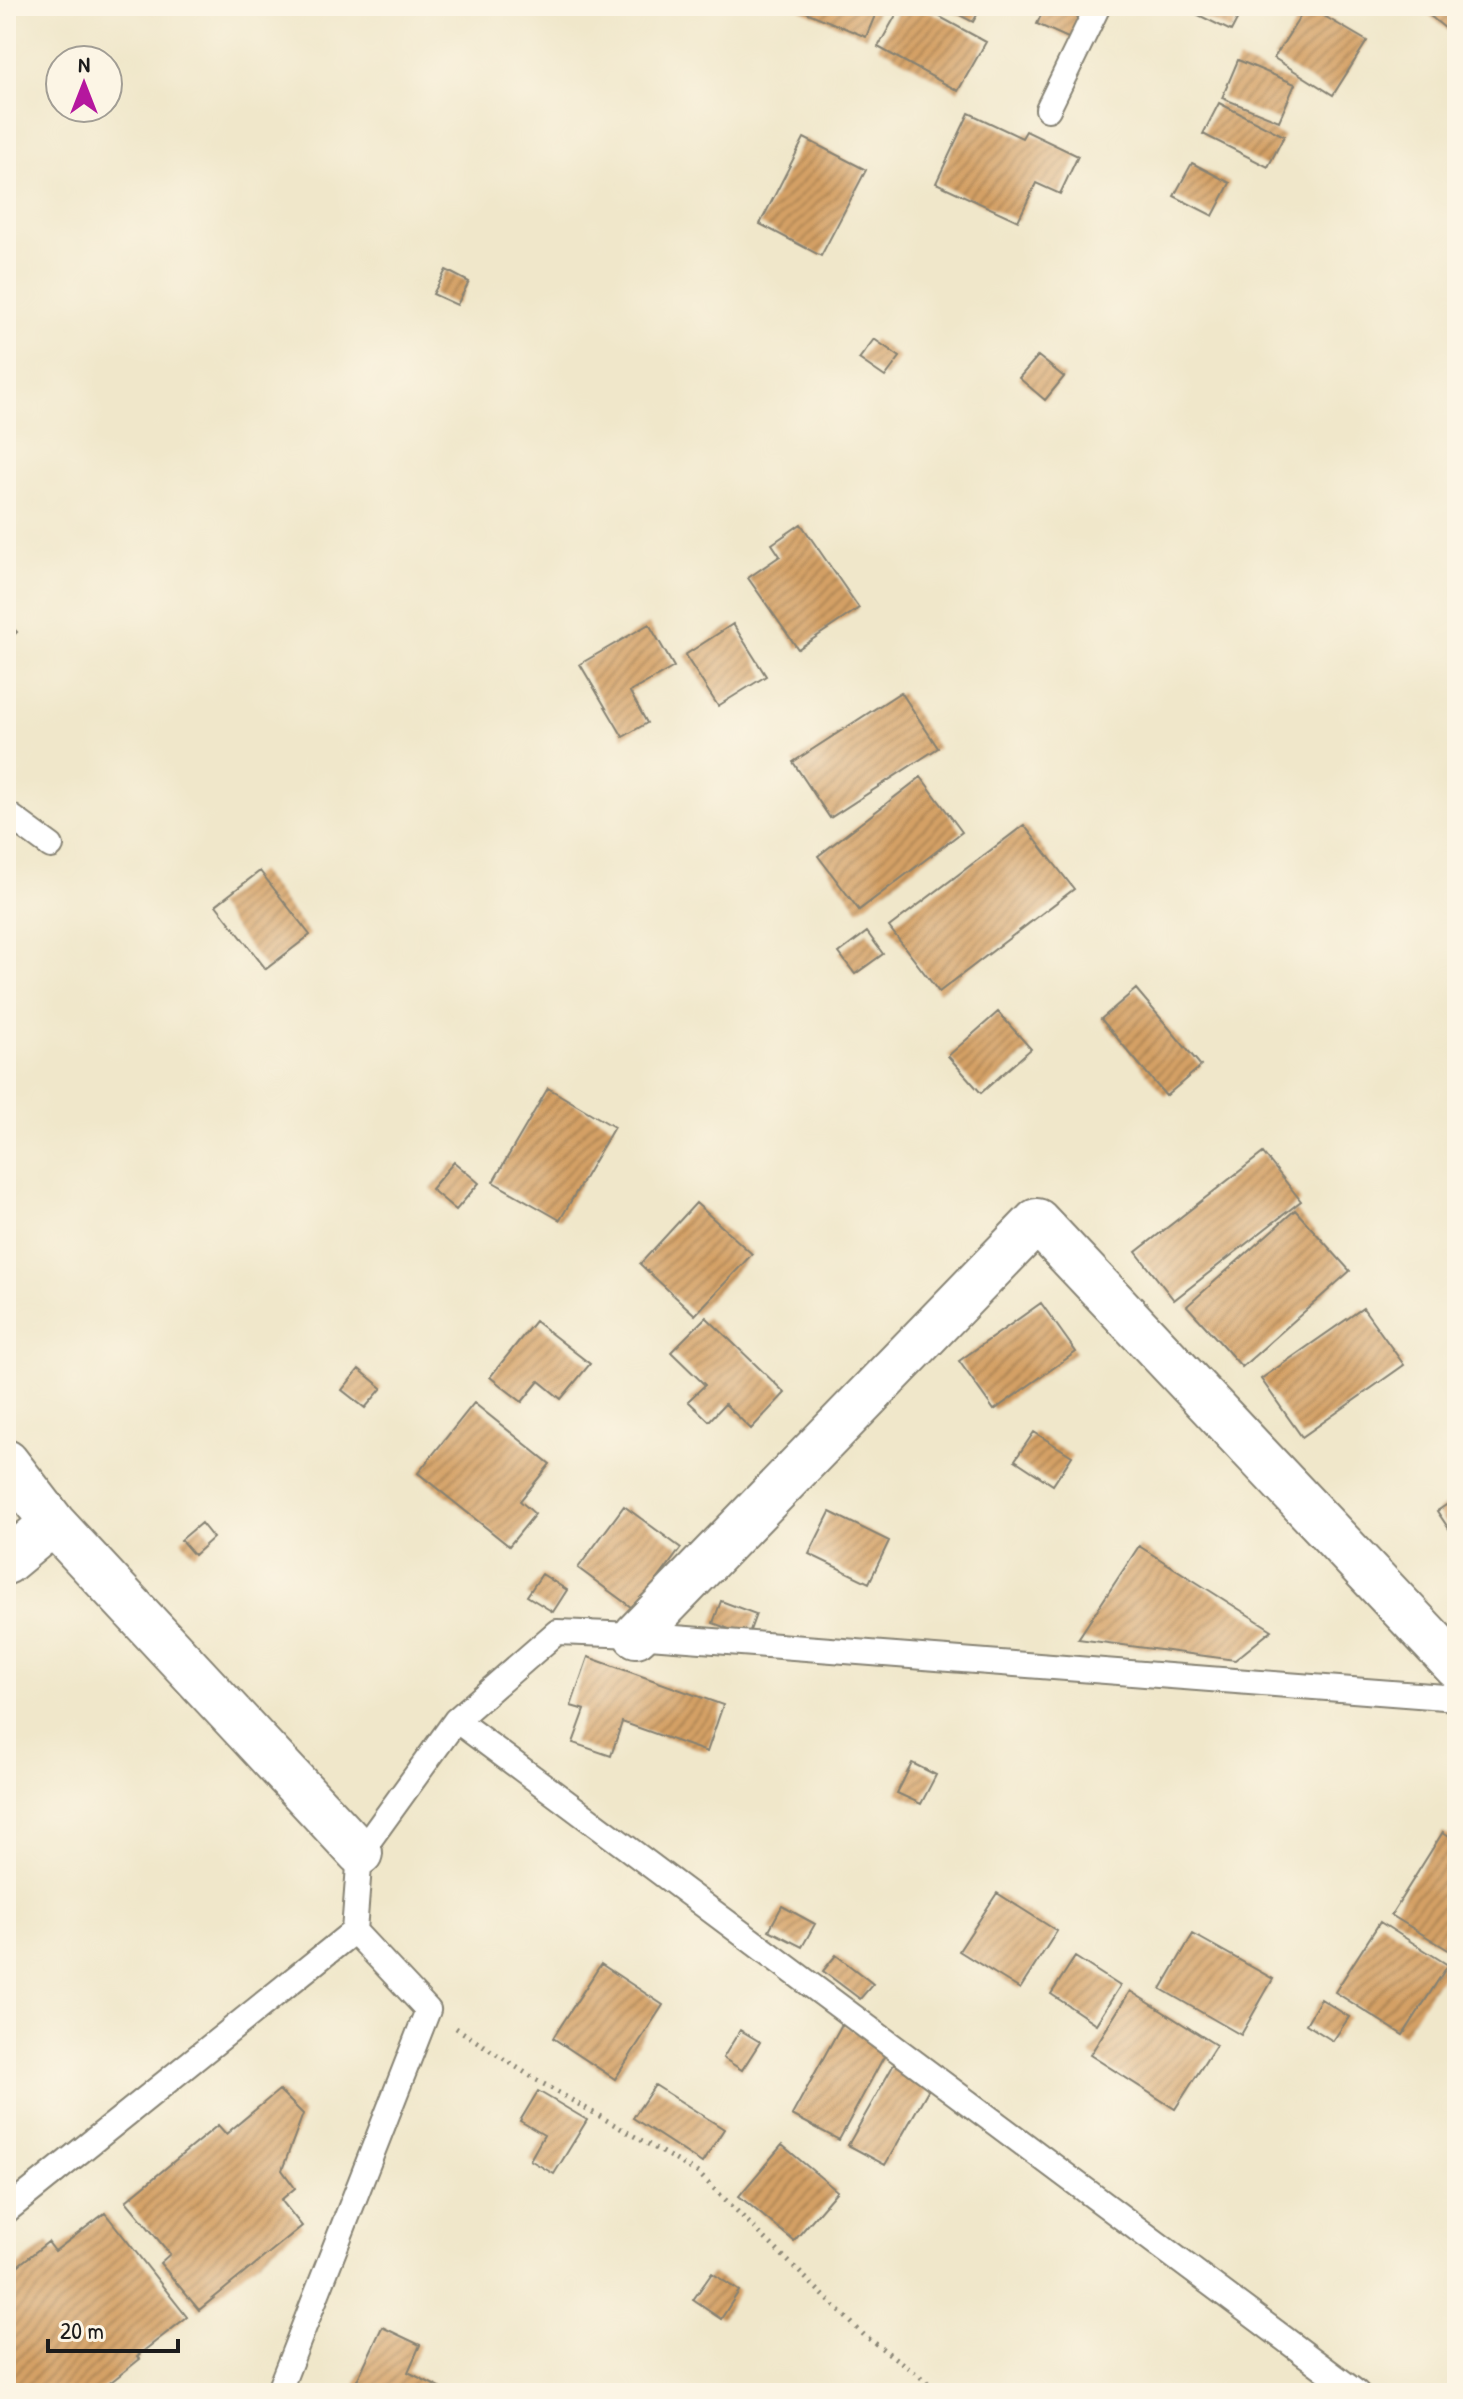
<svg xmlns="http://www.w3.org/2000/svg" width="1463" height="2399" font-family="'Patrick Hand',sans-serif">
<defs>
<pattern id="building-hatch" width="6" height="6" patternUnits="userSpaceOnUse" patternTransform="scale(2)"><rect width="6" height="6" fill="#d4a065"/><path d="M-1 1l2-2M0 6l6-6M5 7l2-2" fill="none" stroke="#ab8252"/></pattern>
</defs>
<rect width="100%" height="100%" fill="#fcf5e5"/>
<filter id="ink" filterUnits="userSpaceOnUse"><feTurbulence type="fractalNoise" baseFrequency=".0125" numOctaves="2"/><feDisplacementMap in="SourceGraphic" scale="16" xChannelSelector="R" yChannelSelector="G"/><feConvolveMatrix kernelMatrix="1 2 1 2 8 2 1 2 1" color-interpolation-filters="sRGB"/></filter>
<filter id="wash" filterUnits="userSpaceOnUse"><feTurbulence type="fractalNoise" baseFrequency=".006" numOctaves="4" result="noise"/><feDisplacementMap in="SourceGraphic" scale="32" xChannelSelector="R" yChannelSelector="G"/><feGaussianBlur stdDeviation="1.8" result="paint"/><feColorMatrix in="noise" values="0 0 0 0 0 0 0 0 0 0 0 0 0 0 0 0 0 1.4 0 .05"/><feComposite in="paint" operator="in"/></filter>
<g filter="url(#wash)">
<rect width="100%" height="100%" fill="#f0e7ca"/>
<g id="blocks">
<!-- building -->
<path fill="url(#building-hatch)" d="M802 6H879L866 37 801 10Z
M901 6H920L986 42 958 91 878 47Z
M942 6H982L973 22Z
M1045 6H1107L1088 47 1037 24Z
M1180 6H1244L1231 31Z
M1307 6 1367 41 1333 95 1274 58Z
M1418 6H1457V38Z
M1238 60 1295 84 1279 121 1222 98Z
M1219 103 1284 136 1268 167 1203 134Z
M969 113 1022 138 1026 131 1078 156 1060 194 1036 183 1018 221 936 183Z
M804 138 866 170 821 256 760 224Z
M1192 163 1230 183 1213 216 1174 196Z
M446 270 469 282 457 305 433 294Z
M874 339 900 357 885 377 859 359Z
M1038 356 1064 377 1045 400 1019 378Z
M801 524 859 608 798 649 748 578 780 556 772 544Z
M6 621 17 632 6 643Z
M649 624 674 667 630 692 647 723 623 737 580 664Z
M733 624 766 676 718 706 685 655Z
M901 692 938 748 830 818 793 762Z
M921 777 962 832 859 910 818 856Z
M1024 825 1074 889 939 992 889 927Z
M260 871 310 935 266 969 216 905Z
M867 932 883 954 855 974 839 953Z
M1136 989 1201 1066 1166 1096 1101 1019Z
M998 1012 1031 1049 981 1093 948 1056Z
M548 1088 614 1127 560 1220 493 1182Z
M1263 1153 1301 1201 1174 1300 1136 1252Z
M454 1162 479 1183 456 1210 431 1189Z
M696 1203 752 1254 695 1315 640 1264Z
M1295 1210 1350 1271 1242 1367 1187 1306Z
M1041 1303 1076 1352 994 1410 959 1361Z
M1363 1308 1404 1365 1302 1437 1261 1379Z
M706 1317 785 1393 751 1429 725 1404 709 1421 688 1401 705 1385 671 1352Z
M535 1321 590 1364 561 1399 539 1381 522 1402 490 1377Z
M359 1369 382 1388 365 1408 342 1390Z
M474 1403 550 1464 520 1501 535 1514 509 1546 418 1473Z
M1034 1432 1072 1456 1053 1485 1015 1460Z
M1457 1498V1541L1437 1511Z
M624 1506 681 1548 635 1610 578 1568Z
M830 1512 889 1541 869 1583 809 1554Z
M201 1523 213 1538 194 1555 181 1540Z
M1139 1546 1272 1630 1235 1660 1078 1639Z
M542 1574 567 1590 553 1612 527 1596Z
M721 1601 756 1614 748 1636 713 1623Z
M588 1657 723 1705 707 1752 622 1722 611 1756 573 1743 585 1710 571 1706Z
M912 1763 936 1775 921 1804 897 1793Z
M1443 1832 1457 1841V1941L1450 1951 1391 1915Z
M997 1893 1057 1931 1020 1989 959 1951Z
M782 1906 815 1924 802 1947 769 1930Z
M1380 1922 1448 1965 1403 2035 1335 1992Z
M1193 1934 1273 1979 1241 2035 1161 1989Z
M836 1955 873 1984 860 1999 823 1971Z
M1075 1957 1120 1986 1096 2024 1051 1994Z
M601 1964 663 2005 615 2079 553 2038Z
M1130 1991 1216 2045 1175 2109 1090 2055Z
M1321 1999 1349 2017 1333 2041 1306 2024Z
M842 2024 888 2049 839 2140 792 2115Z
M740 2030 760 2042 742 2070 723 2058Z
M894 2064 931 2085 885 2165 848 2145Z
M655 2085 724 2129 702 2163 633 2118Z
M279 2090 303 2114 282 2170 295 2188 281 2200 302 2226 199 2310 160 2263 170 2254 126 2201 218 2125 226 2134Z
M538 2091 587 2120 554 2174 530 2160 544 2135 520 2121Z
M782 2145 837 2191 794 2241 739 2196Z
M105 2213 187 2317 137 2356 140 2359 97 2393H6V2275L48 2242 55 2251Z
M712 2273 739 2291 721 2319 693 2300Z
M382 2327 420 2345 408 2372 450 2393H351Z"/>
</g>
</g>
<g filter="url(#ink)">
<use href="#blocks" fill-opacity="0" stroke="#868273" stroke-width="2"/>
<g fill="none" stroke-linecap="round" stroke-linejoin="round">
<defs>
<path id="lane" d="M1048 109 1098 6
M6 813 51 846
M456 1720 1357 2393
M6 2211 354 1931 360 1853 456 1720 557 1632 636 1635 1457 1698
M278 2393 428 2010 354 1931"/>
<path id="street" d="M6 1462 53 1523 360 1853
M6 1562 53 1523
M636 1635 1037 1221 1457 1667"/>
</defs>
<!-- lane casing -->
<use href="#lane" stroke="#868273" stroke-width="28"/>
<!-- street casing -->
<use href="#street" stroke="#868273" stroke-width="48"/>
<!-- path -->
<path stroke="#868273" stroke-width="5" stroke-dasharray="2 6" stroke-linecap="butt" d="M456 2028 535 2079 698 2173 864 2335 942 2393"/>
<!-- lane -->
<use href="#lane" stroke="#fff" stroke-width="24"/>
<!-- street -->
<use href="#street" stroke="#fff" stroke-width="44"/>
</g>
</g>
<!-- margin -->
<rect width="1463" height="2399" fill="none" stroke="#fcf5e5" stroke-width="32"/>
<!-- north arrow -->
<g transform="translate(84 84)"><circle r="38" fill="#fcf5e5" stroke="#a29e95" stroke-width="2"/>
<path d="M0-6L14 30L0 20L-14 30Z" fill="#b5179e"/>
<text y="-12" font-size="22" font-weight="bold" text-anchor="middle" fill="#1c1c1c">N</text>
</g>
<!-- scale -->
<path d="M48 2339v12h130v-12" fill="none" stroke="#1c1c1c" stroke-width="4"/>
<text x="60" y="2339" font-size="24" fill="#1c1c1c" stroke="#fcf5e5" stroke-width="6" paint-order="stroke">20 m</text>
</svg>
